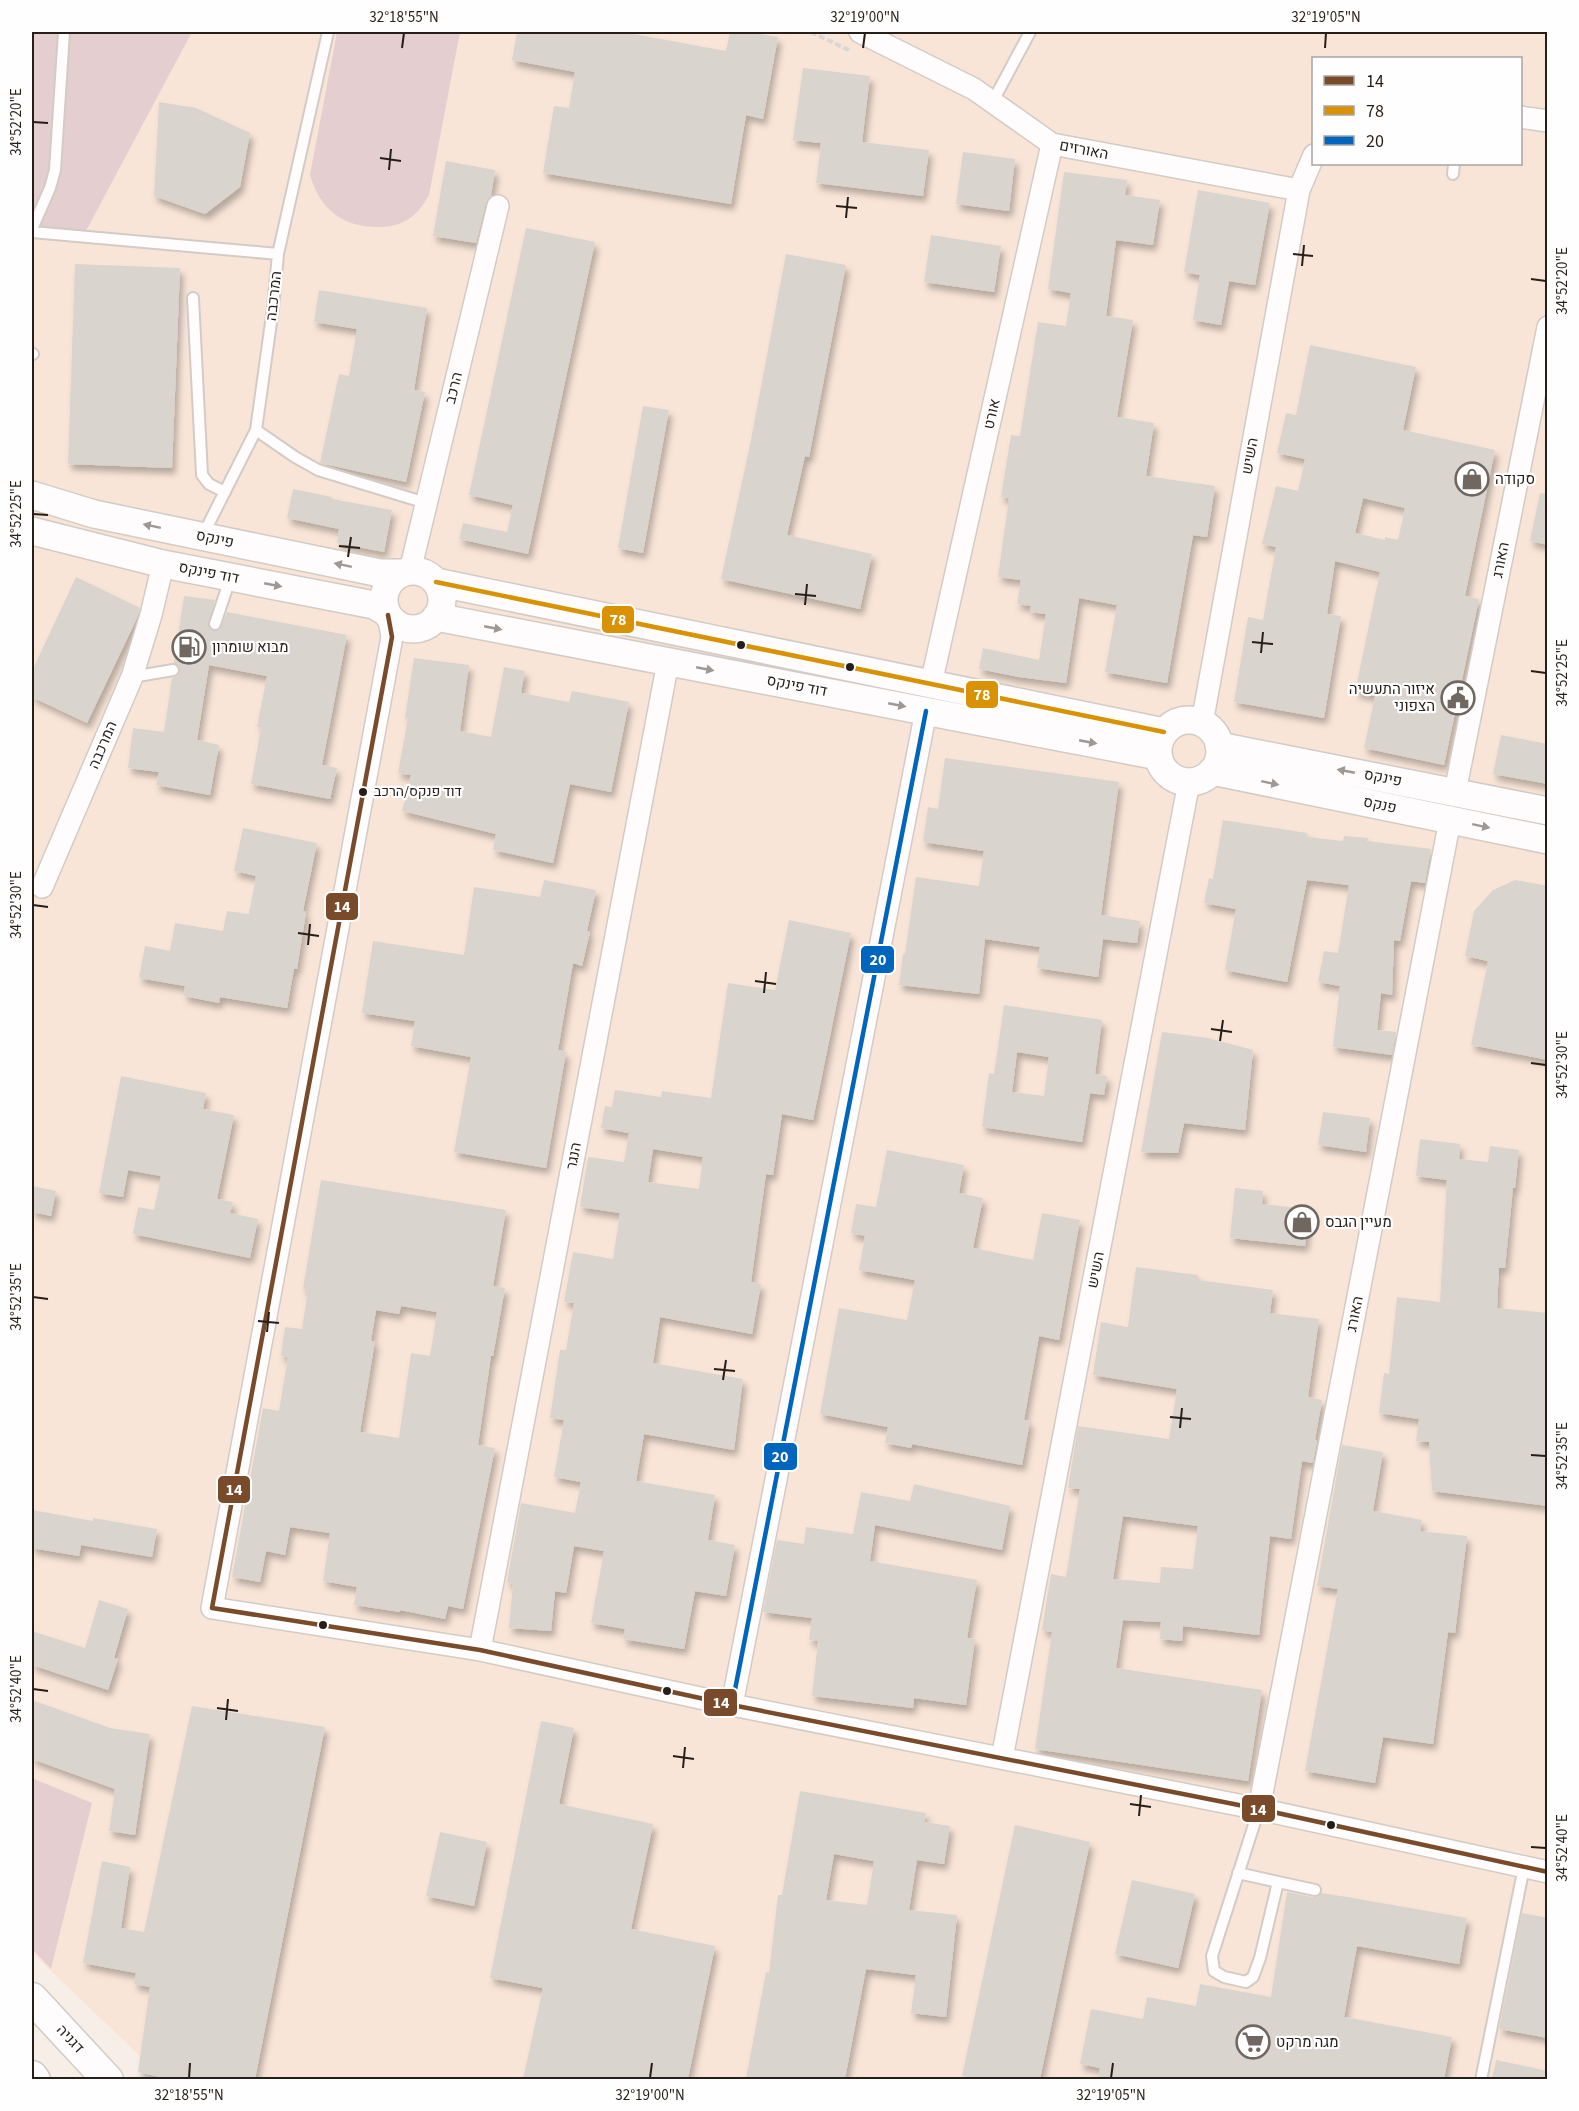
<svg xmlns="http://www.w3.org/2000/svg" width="1579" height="2111" font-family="'Source Sans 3',Heebo,sans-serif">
<defs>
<filter id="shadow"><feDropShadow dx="3.5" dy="6" stdDeviation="3" flood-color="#0004"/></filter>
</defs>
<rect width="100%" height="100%" fill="#f8eee8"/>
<!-- built -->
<path fill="#f9e5d8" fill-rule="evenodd" d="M192 32H1547V2079H164L32 1953V233H85ZM1314 58H1520V164H1314Z"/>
<!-- green -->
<path fill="#e4ced0" d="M32 32H192L85 233H32Z
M337 32H460L429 195C417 217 403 227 378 227 342 227 320 209 310 175Z
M32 1778 92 1803 51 1969 32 1949Z"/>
<!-- building -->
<path fill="#dad4ce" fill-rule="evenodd" filter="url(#shadow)" d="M517 32H623L726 51 730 32H748L778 37 763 119 746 115 731 204 543 173 554 106 569 108 575 72 512 60Z
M803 68 870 76 862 142 929 150 923 196 816 183 821 143 793 140Z
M159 102 196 108 250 133 240 187 205 214 154 196Z
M963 152 1015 159 1009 211 956 204Z
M446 161 495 170 491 196 486 203 476 243 433 236Z
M1064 172 1127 180 1125 195 1160 200 1153 245 1116 240 1106 316 1133 320 1117 417 1154 423 1146 476 1215 486 1207 537 1193 535 1167 683 1105 672 1117 605 1079 598 1066 683 1019 677 979 669 983 648 1039 660 1046 614 1030 612 1031 606 1017 604 1021 580 998 577 1009 498 1001 497 1011 435 1020 436 1038 322 1066 326 1071 293 1048 289Z
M1198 190 1270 203 1255 285 1229 281 1221 325 1193 320 1200 275 1184 272Z
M526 228 595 242 528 554 459 539 463 523 507 532 513 505 469 495Z
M931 235 1001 246 994 292 924 282Z
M786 254 846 265 809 457 805 456 787 535 872 554 860 609 721 579 750 445Z
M75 264 180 268 172 468 68 464Z
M319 290 427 308 414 390 425 392 406 482 320 463 339 374 349 376 357 329 314 322Z
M1310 345 1416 367 1403 430 1495 450 1465 596 1479 599 1444 765 1364 748 1375 696 1355 692 1380 572 1335 561 1327 614 1341 616 1324 718 1234 702 1248 617 1263 620 1276 547 1262 544 1276 486 1298 491 1305 459 1277 453 1286 413 1296 415ZM1363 498 1405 508 1398 540 1385 537V540L1355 533Z
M643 406 669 410 643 553 618 548Z
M293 489 332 497V499L392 510 384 552 337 543 339 529 287 518Z
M1540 493 1548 494V545L1530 541Z
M76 577 140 608 137 618 87 723 32 697V671Z
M184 596 215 600 208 625 213 631 220 629 227 612 347 635 322 765 337 768 330 799 251 784 261 728 257 727 267 676 209 665 197 740 219 745 210 795 156 785 159 772 128 768 133 728 164 732 172 678 177 676 180 672 179 666 174 663Z
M414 658 469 665 460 731 491 737 504 667 525 671 521 693 569 702 572 691 629 702 611 792 570 784 553 863 493 850 496 834 402 811 411 775 398 773 408 718H405Z
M1501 735 1548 744V784L1493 774Z
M945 758 1119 782 1101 915 1140 921 1137 943 1103 939 1098 977 1037 968 1040 947 985 939 979 994 899 985 903 954H905L916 877 979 886 984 851 923 842 928 807 938 809Z
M1223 820 1307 833V837L1343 841 1344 836 1368 838 1367 841 1431 849 1425 883 1411 881 1400 941 1394 940 1392 995 1381 993 1377 1030 1396 1032 1392 1055 1333 1047 1340 986 1318 982 1324 951 1338 953 1349 885 1307 880 1287 982 1225 970 1236 909 1204 903 1209 878 1213 879Z
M243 828 317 843 303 911 306 912 297 969H294L287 1008 220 997 219 1003 184 996 185 986 139 978 145 946 170 951 175 923 223 931 227 911 249 914 256 876 234 871Z
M544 880 596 890 587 931 590 932 582 966 573 963 558 1050 566 1052 546 1168 454 1152 471 1057 411 1046 415 1021 362 1013 373 941 464 955 474 887 540 897Z
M1515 880 1548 886V1060L1471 1045 1488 961 1465 956 1474 911 1493 890Z
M789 920 851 933 813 1120 782 1114 773 1175 766 1174 751 1282 761 1284 752 1334 660 1317 653 1363 743 1379 734 1450 644 1434 636 1481 715 1495 708 1540 735 1545 726 1596 695 1591 684 1649 623 1639 625 1629 591 1623 604 1551 574 1546 566 1593 555 1591 551 1631 509 1628 513 1584 507 1582 521 1503 575 1513 581 1482 554 1477 564 1420 550 1418 560 1350H566L574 1303 564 1302 573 1252 613 1259 620 1213 580 1207 588 1157 624 1162 629 1133 601 1128 605 1106 612 1107 615 1090 661 1097 662 1091 711 1098 728 983 775 990ZM653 1149 703 1157 699 1189 648 1182Z
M1004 1005 1102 1020 1095 1074 1107 1076 1104 1095 1090 1093 1082 1142 982 1127 989 1073 994 1074ZM1017 1052 1049 1057 1044 1096 1012 1092Z
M1162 1032 1208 1038 1253 1050 1245 1130 1184 1123 1178 1153 1141 1152Z
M121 1076 206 1093 203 1109 234 1115 217 1199 233 1202 230 1213 258 1219 250 1258 133 1234 138 1207 154 1210 161 1176 128 1170 123 1197 99 1193Z
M1323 1112 1370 1118 1366 1152 1318 1145Z
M1420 1139 1460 1144 1459 1159 1488 1162 1490 1146 1519 1150 1515 1188H1513L1505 1268H1499L1497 1308 1548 1313V1506L1432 1491 1429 1442 1416 1441 1419 1419 1379 1413 1384 1373 1389 1374 1397 1297 1440 1302 1447 1180 1416 1176Z
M887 1150 964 1165 959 1193 983 1198 973 1248 1033 1260 1042 1213 1080 1220 1059 1340 1039 1336 1024 1420 1030 1421 1022 1465 912 1444 911 1448 885 1443 888 1427 820 1414 839 1308 907 1320 915 1280 859 1270 865 1236 851 1233 856 1204 876 1207Z
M321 1180 506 1210 493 1286 505 1288 493 1356H491L478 1445 495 1448 463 1609 448 1606 445 1619 400 1610V1612L354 1605 357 1587 323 1581 330 1533 290 1527 285 1555 266 1551 260 1582 232 1577 263 1408 279 1411 288 1357 281 1356 285 1327 302 1329 308 1290 303 1289ZM401 1306 437 1312 430 1356 411 1353 399 1438 360 1432 375 1341H371L376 1310 399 1314Z
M32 1186 56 1191 51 1216 32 1212Z
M1235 1188 1263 1191 1262 1204 1309 1209 1305 1246 1230 1238Z
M1136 1267 1198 1275V1280L1273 1290 1270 1313 1319 1319 1308 1397 1322 1400 1315 1440H1317L1313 1463 1302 1461 1291 1539 1270 1536 1259 1635 1183 1626 1182 1641 1160 1639 1161 1622 1123 1620 1116 1668 1262 1690 1248 1781 1035 1749 1052 1632 1042 1630 1051 1574 1066 1577 1080 1489 1068 1488 1078 1426 1169 1439 1177 1389 1093 1375 1101 1322 1128 1327ZM1123 1516 1198 1526 1193 1569 1161 1567 1160 1583 1113 1579Z
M1342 1445 1383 1452 1373 1511 1422 1520 1420 1531 1467 1536 1455 1633 1448 1632 1433 1744 1383 1737 1375 1783 1305 1771 1338 1589 1317 1586Z
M914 1484 1010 1506 1002 1550 875 1525 870 1561 977 1580 967 1638 975 1639 966 1705 914 1698 913 1708 812 1696 818 1641 809 1640 812 1618 763 1612 777 1540 804 1544 806 1527 853 1534 861 1492 910 1501Z
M32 1510 93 1521V1518L157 1529 152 1557 81 1545 79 1556 32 1548Z
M99 1600 128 1609 114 1658 118 1659 108 1690 32 1665V1631L85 1648Z
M32 1700 110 1728 150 1734 135 1835 109 1831 115 1789 32 1759Z
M192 1706 325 1727 255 2079H169L138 2072 150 1987 134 1984 136 1973 83 1963 102 1861 130 1867 121 1928 144 1932Z
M541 1721 574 1728 559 1804 653 1824 631 1929 715 1946 688 2079H523L543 1988 490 1978Z
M800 1791 926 1813 924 1822 950 1826 944 1864 917 1860 909 1910 957 1915 946 2017 911 2013 916 1975 866 1969 845 2079H746L766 1972 769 1973 778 1895H782ZM834 1854 874 1861 867 1905 826 1900Z
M1015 1825 1090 1842 1040 2079H980L962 2076Z
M440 1832 487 1842 474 1906 426 1896Z
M1132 1880 1195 1894 1178 1968 1115 1954Z
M1287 1892 1313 1897H1318L1321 1893 1347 1897 1467 1918 1459 1964 1357 1946 1344 2017 1452 2037 1444 2079H1098L1100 2068 1080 2064 1091 2009 1143 2019 1147 1997 1196 2006 1200 1984 1271 1997Z
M1522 1913 1548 1918V2038L1499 2029Z
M1496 2060 1548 2071V2079H1492Z"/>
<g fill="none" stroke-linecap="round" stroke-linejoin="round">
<defs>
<path id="service" d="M992 103 1030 32
M1453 174 1454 164
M32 229 50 188 55 170 64 32
M32 232 278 254 273 308 256 430 203 535
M278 254 328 32
M193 298 202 475 209 484 225 492
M32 354H33
M256 430 295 457 318 470 426 503
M215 624 230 579
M132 677 173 670
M1259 1809 1212 1956 1214 1971 1224 1977 1246 1982 1253 1977 1260 1958 1278 1882 1315 1890
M1238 1873 1278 1882
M1481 2080 1524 1867"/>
<path id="minor" d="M860 32 974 89 1052 144 1299 190 1314 155
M1520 117 1548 121
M410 571 498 206
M388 615 392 637 212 1608 480 1650 732 1705 1259 1809 1548 1872
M931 684 1052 144
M1202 723 1299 190
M1455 792 1548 327
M42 887 132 677 151 615 163 564
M480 1650 668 662
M732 1705 926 711
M1002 1758 1189 782
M1259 1809 1450 820"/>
<path id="tertiary" d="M32 495 94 514 380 573H401
M32 531 163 564 374 605 386 612
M384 600a29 29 0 1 1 58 0a29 29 0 1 1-58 0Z
M436 582 1164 732
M436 617 1158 756
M1158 751a31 31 0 1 1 62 0a31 31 0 1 1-62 0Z
M1219 746 1548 811
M1212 771 1548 840"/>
<path id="secondary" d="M32 1998 108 2080
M32 2076 35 2080"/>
</defs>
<!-- service casing -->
<use href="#service" stroke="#d3cbc5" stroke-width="14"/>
<!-- minor casing -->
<use href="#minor" stroke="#d3cbc5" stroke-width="24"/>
<!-- tertiary casing -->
<use href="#tertiary" stroke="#d3cbc5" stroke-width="30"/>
<!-- secondary casing -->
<use href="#secondary" stroke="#d3cbc5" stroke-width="33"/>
<!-- path -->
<path stroke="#d9d6d4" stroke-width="4" stroke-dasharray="6 3" stroke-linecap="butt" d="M811 32 851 51"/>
<!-- service -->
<use href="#service" stroke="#fefcfc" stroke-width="10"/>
<!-- minor -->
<use href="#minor" stroke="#fefcfc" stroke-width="21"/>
<!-- tertiary -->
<use href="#tertiary" stroke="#fefcfc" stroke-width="27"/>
<!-- secondary -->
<use href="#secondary" stroke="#fefcfc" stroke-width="30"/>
<defs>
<path id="bus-1" d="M388 615 392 637 212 1608 480 1650 732 1705 1259 1809 1548 1872"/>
<path id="bus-2" d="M436 582 1164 732"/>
<path id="bus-3" d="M732 1705 926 711"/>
</defs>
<!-- bus-1 casing -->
<use href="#bus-1" stroke="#fefefe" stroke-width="9"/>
<!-- bus-2 casing -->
<use href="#bus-2" stroke="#fefefe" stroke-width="9"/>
<!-- bus-3 casing -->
<use href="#bus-3" stroke="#fefefe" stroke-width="9"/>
<!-- bus-1 -->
<use href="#bus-1" stroke="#7a4b2a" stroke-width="4.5"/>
<!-- bus-2 -->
<use href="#bus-2" stroke="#d89204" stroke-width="4.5"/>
<!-- bus-3 -->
<use href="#bus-3" stroke="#0065bd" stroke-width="4.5"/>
</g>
<!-- one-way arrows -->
<defs><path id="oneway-solid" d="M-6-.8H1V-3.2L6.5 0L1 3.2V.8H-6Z" transform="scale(1.5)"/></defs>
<g fill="#9d9896">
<use href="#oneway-solid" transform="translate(152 526) rotate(-168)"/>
<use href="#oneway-solid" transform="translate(343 565) rotate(-168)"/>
<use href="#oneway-solid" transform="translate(273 585) rotate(11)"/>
<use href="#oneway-solid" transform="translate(493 628) rotate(11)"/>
<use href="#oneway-solid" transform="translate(705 669) rotate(11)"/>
<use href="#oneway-solid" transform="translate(897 705) rotate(11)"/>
<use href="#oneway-solid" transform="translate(1088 742) rotate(11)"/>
<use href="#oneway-solid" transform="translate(1346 771) rotate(-169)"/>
<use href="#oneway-solid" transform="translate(1270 783) rotate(12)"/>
<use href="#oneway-solid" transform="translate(1481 826) rotate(12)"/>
</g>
<!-- ticks -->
<path fill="none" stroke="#261e19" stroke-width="2" d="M402 48 404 33M863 48 865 33M1325 48 1326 33M33 122 48 123M380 158 401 161M389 170 391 149M836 206 857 208M846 218 848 197M1293 254 1313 256M1302 266 1304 245M1531 279 1546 281M33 514 48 515M339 546 360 548M348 557 351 537M795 594 816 596M805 605 807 584M1252 642 1273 644M1261 653 1263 632M1531 671 1546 673M33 905 48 907M298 933 319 936M308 945 310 924M755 981 776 984M764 993 766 972M1211 1029 1232 1032M1220 1041 1223 1020M1531 1063 1546 1065M33 1297 48 1299M258 1321 279 1323M267 1332 269 1312M714 1369 735 1371M723 1380 726 1360M1170 1417 1191 1419M1180 1428 1182 1408M1531 1455 1546 1456M33 1689 48 1691M217 1708 238 1711M226 1720 228 1699M673 1756 694 1759M683 1768 685 1747M1130 1804 1151 1807M1139 1816 1141 1795M1531 1847 1546 1848M189 2078 190 2063M650 2078 652 2063M1111 2078 1113 2063"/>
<!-- icons -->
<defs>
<symbol id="shop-ring" viewBox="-11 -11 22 22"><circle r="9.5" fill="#fefefe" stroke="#706761" stroke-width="1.5"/><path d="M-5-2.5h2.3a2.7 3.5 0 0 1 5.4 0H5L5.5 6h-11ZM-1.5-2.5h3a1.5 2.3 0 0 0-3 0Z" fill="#706761"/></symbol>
<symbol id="fuel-ring" viewBox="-11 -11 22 22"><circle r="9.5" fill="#fefefe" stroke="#706761" stroke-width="1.5"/><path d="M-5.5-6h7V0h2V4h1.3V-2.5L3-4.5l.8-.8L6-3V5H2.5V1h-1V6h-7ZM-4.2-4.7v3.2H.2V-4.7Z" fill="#706761"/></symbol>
<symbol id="civic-ring" viewBox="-11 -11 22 22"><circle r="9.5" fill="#fefefe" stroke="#706761" stroke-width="1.5"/><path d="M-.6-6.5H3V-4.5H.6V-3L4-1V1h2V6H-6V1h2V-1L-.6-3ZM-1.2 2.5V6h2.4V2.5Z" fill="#706761"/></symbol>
<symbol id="supermarket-ring" viewBox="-11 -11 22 22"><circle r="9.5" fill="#fefefe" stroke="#706761" stroke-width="1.5"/><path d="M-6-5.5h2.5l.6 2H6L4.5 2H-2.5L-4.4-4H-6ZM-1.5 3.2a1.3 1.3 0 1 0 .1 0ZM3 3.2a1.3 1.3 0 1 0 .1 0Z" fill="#706761"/></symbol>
</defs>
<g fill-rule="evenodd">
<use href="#shop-ring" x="1453" y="460" width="38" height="38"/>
<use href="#fuel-ring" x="170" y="628" width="38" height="38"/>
<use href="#civic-ring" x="1439" y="679" width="38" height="38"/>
<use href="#shop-ring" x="1283" y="1203" width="38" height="38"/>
<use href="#supermarket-ring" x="1234" y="2023" width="38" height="38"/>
</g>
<!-- markers -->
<g fill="#261e19" stroke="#fefefe" stroke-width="2">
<circle cx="741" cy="645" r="5"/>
<circle cx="850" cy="667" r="5"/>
<circle cx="363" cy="792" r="5"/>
<circle cx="323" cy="1625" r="5"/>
<circle cx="667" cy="1691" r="5"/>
<circle cx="1331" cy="1825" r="5"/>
</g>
<g text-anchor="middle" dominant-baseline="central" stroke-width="4.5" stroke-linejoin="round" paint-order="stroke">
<!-- bus labels -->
<g font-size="14" fill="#261e19" stroke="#fefefe" text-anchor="start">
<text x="374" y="792">דוד פנקס/הרכב</text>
</g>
<!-- street labels -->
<g font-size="15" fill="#261e19" stroke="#fefefe">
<text transform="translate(1084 150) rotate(11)">האורזים</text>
<text transform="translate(274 296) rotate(-84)">המרכבה</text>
<text transform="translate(454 388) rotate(-76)">הרכב</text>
<text transform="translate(992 414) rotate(-77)">אורט</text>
<text transform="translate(1250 456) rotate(-80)">השיש</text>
<text transform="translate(215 539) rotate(12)">פינקס</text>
<text transform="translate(1501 560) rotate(-79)">האורג</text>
<text transform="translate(209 573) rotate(11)">דוד פינקס</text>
<text transform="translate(797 686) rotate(11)">דוד פינקס</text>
<text transform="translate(103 745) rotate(-67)">המרכבה</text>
<text transform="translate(1383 778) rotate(11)">פינקס</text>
<text transform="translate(1380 805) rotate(12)">פנקס</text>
<text transform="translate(574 1156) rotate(-79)">הנגר</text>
<text transform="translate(1096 1270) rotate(-79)">השיש</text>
<text transform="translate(1355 1314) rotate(-79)">האורג</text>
<text transform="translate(70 2039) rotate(47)">דגניה</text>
</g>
<!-- poi labels -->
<g font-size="15" fill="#261e19" stroke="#fefefe" text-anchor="start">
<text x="1495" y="479">סקודה</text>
<text x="212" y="647">מבוא שומרון</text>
<text x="1435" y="689" text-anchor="end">איזור התעשיה<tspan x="1435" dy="17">הצפוני</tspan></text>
<text x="1325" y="1222">מעיין הגבס</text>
<text x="1276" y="2042">מגה מרקט</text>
</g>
</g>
<g stroke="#fefefe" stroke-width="2">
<rect x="601" y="605" width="34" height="29" rx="6" fill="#d89204"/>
<rect x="965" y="680" width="34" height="29" rx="6" fill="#d89204"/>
<rect x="325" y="892" width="34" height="29" rx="6" fill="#7a4b2a"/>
<rect x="860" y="945" width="35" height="29" rx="6" fill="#0065bd"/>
<rect x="763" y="1442" width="35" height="29" rx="6" fill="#0065bd"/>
<rect x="217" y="1475" width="34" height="29" rx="6" fill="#7a4b2a"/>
<rect x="703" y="1688" width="35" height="29" rx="6" fill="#7a4b2a"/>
<rect x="1241" y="1794" width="35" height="29" rx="6" fill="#7a4b2a"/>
</g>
<g font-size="16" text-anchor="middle" font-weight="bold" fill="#fff">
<text x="618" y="625">78</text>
<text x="982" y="700">78</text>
<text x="342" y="912">14</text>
<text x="878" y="965">20</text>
<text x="780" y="1462">20</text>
<text x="234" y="1495">14</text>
<text x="721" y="1708">14</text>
<text x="1258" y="1815">14</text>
</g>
<!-- border -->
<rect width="1579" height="2111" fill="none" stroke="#fefefe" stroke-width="66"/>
<!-- legend -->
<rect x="1312" y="57" width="210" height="108" fill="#fefefe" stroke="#a8a4a2" stroke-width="1.5"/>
<rect x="1324" y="76" width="30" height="9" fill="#7a4b2a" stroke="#a8a4a2" stroke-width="1.5"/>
<text x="1366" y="87" font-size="18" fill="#261e19">14</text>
<rect x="1324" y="106" width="30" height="9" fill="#d89204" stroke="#a8a4a2" stroke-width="1.5"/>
<text x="1366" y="117" font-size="18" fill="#261e19">78</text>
<rect x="1324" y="136" width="30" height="9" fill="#0065bd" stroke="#a8a4a2" stroke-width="1.5"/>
<text x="1366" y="147" font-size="18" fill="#261e19">20</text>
<rect x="33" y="33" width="1513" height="2045" fill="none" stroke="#261e19" stroke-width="2"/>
<g font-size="15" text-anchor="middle" fill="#261e19">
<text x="404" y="22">32°18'55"N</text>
<text x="865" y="22">32°19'00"N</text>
<text x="1326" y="22">32°19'05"N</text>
<text transform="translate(16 122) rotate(-90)" y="5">34°52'20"E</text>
<text transform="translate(1562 281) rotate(-90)" y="5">34°52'20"E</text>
<text transform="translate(16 514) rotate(-90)" y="5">34°52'25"E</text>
<text transform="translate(1562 673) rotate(-90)" y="5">34°52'25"E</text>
<text transform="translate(16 905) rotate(-90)" y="5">34°52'30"E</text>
<text transform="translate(1562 1065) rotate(-90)" y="5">34°52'30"E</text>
<text transform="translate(16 1297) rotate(-90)" y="5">34°52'35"E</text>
<text transform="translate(1562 1456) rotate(-90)" y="5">34°52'35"E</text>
<text transform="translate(16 1689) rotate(-90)" y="5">34°52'40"E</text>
<text transform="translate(1562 1848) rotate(-90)" y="5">34°52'40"E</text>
<text x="189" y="2100">32°18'55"N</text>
<text x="650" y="2100">32°19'00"N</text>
<text x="1111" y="2100">32°19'05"N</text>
</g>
</svg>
